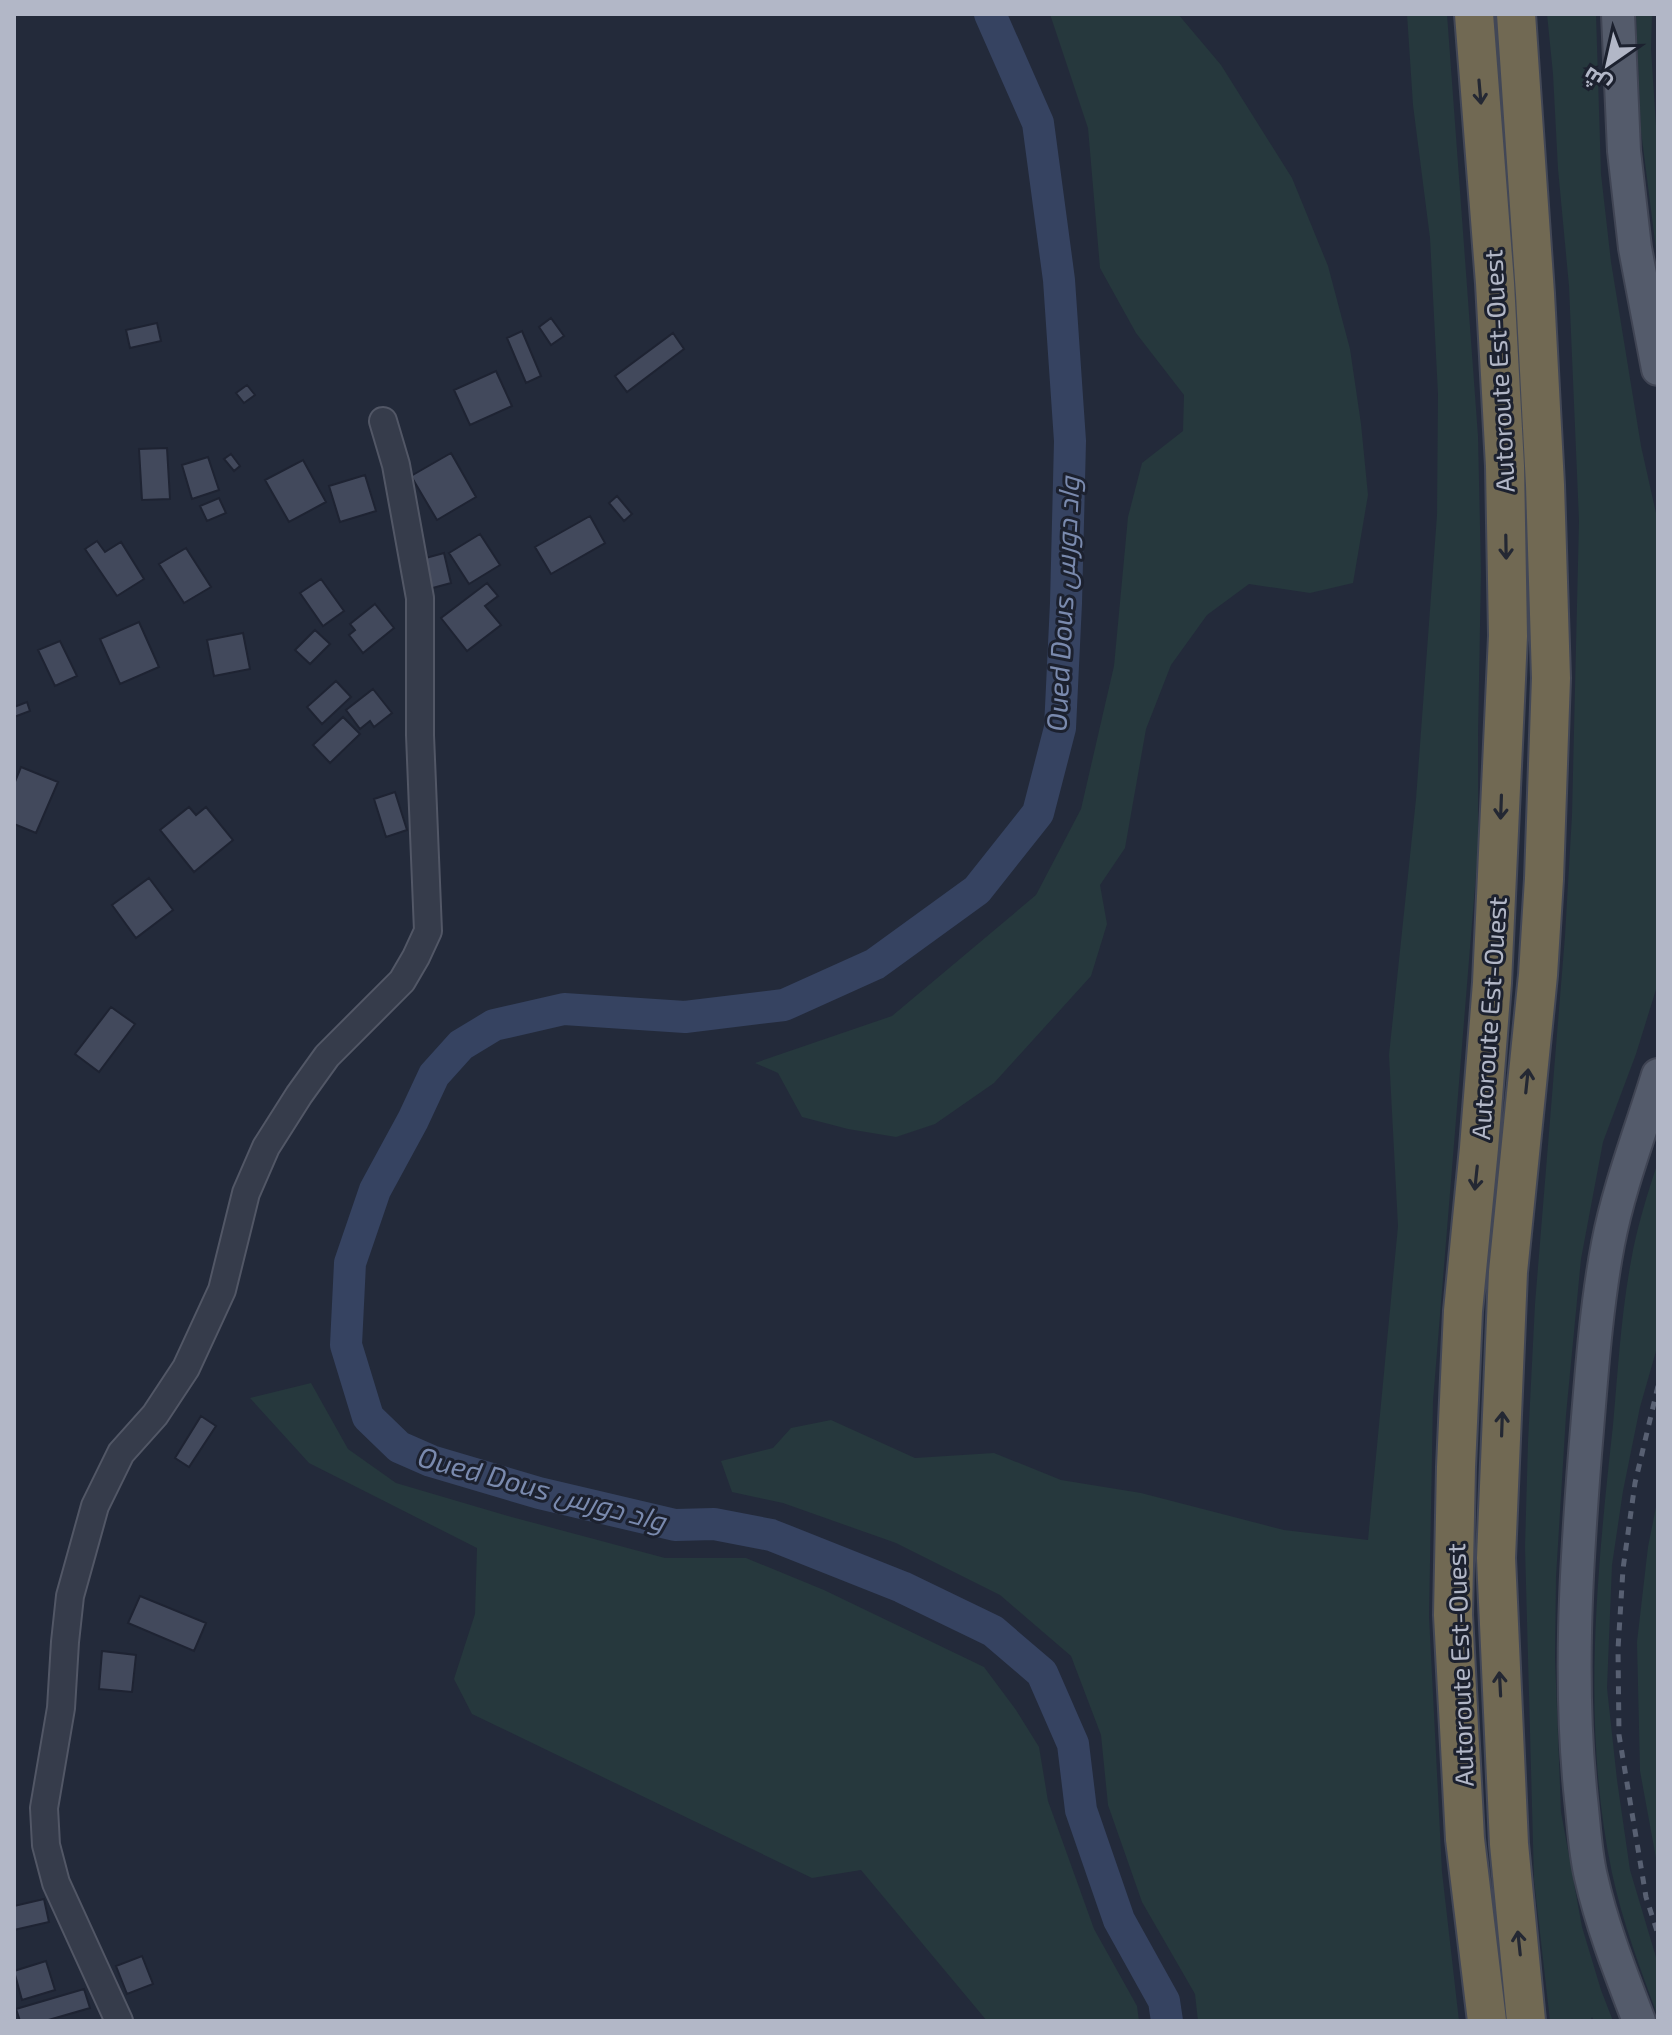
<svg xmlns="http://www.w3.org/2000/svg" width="1672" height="2035" font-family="'Exo 2',Cairo,sans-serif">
<rect width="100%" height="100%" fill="#232a3a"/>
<!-- green -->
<path fill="#26383d" d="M1050 14H1178L1221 65 1292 178 1328 266 1350 349 1361 424 1368 495 1353 583 1310 593 1249 584 1207 615 1171 665 1146 729 1125 848 1100 885 1107 924 1091 976 994 1083 935 1124 896 1137 848 1129 802 1117 778 1073 755 1063 892 1016 1036 895 1081 809 1114 666 1128 517 1142 463 1183 431 1184 395 1136 333 1100 268 1088 128Z
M1407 14H1447L1478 436 1481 571 1478 736V850L1433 1401 1429 1616 1442 1872 1459 2021H1198L1195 1994 1142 1902 1108 1805 1101 1735 1071 1656 1000 1595 896 1543 783 1503 732 1492 721 1461 773 1448 791 1428 831 1420 915 1458 994 1453 1061 1480 1141 1493 1284 1530 1368 1540 1398 1226 1389 1055 1416 799 1437 515 1438 394 1430 238 1413 105Z
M1547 14H1596L1601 174 1611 262 1641 446 1658 522V983L1636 1054 1603 1142 1581 1259 1566 1415 1556 1577 1555 1658 1561 1812 1582 1927 1601 1990 1613 2021H1594L1592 2017 1590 2021H1550L1534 1880 1525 1547 1528 1442 1535 1304 1565 936 1572 815 1579 521 1569 286 1558 169 1553 74Z
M1636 14H1652L1651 49 1658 156V265L1641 131Z
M1658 1162V1344L1640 1407 1623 1491 1612 1565 1607 1688 1617 1780 1630 1870 1658 1964V2017C1640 1968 1623 1924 1612 1873 1581 1725 1597 1572 1613 1425 1618 1370 1621 1315 1631 1261 1637 1227 1647 1195 1658 1162Z
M311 1383 348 1449 396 1483 508 1516 665 1558H746L824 1590 984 1667 1016 1710 1039 1747 1048 1801 1094 1929 1137 2006 1139 2021H987L861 1870 812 1878 472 1714 454 1679 475 1614 477 1548 309 1463 250 1398Z
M1658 1497V1869L1640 1771 1637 1642 1648 1547Z"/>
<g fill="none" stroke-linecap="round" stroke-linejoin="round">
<!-- river -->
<path stroke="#364361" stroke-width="32" d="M990 14 1038 123 1059 280 1070 441 1066 603 1060 728 1038 813 977 890 875 964 784 1005 685 1017 564 1009 494 1025 461 1045 434 1075 413 1120 375 1190 350 1263 346 1345 368 1417 399 1447 431 1461 539 1493 675 1525 714 1524 771 1535 902 1587 993 1631 1042 1673 1073 1744 1081 1810 1119 1920 1164 2001 1167 2021"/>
</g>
<!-- building -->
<path fill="#42495c" stroke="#1e2332" stroke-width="2" d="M551 318 564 336 551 345 539 327Z
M157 323 161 341 130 348 126 330Z
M522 331 541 376 526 383 507 338Z
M673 333 684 349 627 392 615 376Z
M496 371 512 406 470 425 454 390Z
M247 385 255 395 244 403 236 393Z
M167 448 170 499 142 500 139 449Z
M451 453 476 497 437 520 411 476Z
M231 454 240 466 234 471 224 459Z
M208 457 219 490 192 499 182 465Z
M303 460 326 502 289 522 265 480Z
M365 475 376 511 340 522 329 486Z
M617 496 632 514 624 521 609 503Z
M219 498 226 513 207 521 200 506Z
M590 516 605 543 551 574 535 547Z
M480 534 500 565 469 584 449 553Z
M97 541 105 552 121 542 144 579 117 596 85 549Z
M186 548 211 587 184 603 159 564Z
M444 553 451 583 429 589 422 559Z
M321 579 344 611 323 626 300 593Z
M487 583 498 596 485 606 501 625 467 651 441 618Z
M375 604 394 628 363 653 349 635 355 630 350 624Z
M139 622 159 667 120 684 100 639Z
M315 630 330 644 310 664 295 650Z
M243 633 250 669 214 676 207 640Z
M60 641 77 676 55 686 38 650Z
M336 681 351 697 322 724 307 707Z
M373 689 392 713 374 727 370 721 360 729 346 710Z
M27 702 30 711 14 717V707Z
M343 717 360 734 330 763 313 745Z
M21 767 58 782 36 833 14 824V784Z
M395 792 407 830 386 837 374 799Z
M189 807 196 815 206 807 233 840 194 872 160 830Z
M149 878 173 910 136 938 112 905Z
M111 1007 135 1024 99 1072 75 1054Z
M201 1416 216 1426 189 1467 175 1458Z
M140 1596 206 1623 194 1651 128 1623Z
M102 1651 136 1655 132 1692 99 1689Z
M44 1899 49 1922 14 1930V1906Z
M142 1956 153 1984 127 1994 116 1966Z
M46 1961 55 1990 22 2000 14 1971Z
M84 1989 90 2008 45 2021H20L16 2009Z"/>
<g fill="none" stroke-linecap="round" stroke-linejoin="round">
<defs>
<path id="tertiary" d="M119 2021 56 1883 46 1845 44 1808 61 1708 65 1642 70 1596 95 1506 121 1453 155 1415 186 1368 222 1290 246 1193 266 1147 299 1095 327 1056 402 981 416 957 428 931 420 735V598L396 465 383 421"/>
<path id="primary" d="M1618 14 1624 151 1635 248 1658 369
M1639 2021C1621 1974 1602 1926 1591 1877 1585 1852 1584 1825 1581 1799 1569 1684 1576 1569 1585 1454 1591 1384 1595 1313 1608 1244 1619 1186 1641 1131 1658 1075"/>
<path id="motorway" d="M1474 14 1495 283 1505 466 1508 636 1492 983 1479 1148 1463 1311 1456 1467 1453 1615 1465 1839 1487 2021
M1516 14 1535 294 1545 485 1551 678 1544 879 1538 975 1508 1272 1496 1558 1509 1844 1526 2021"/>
</defs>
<!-- tertiary casing -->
<use href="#tertiary" stroke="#525766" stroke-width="30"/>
<!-- primary casing -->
<use href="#primary" stroke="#404554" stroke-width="36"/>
<!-- motorway casing -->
<use href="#motorway" stroke="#424756" stroke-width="42"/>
<!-- tertiary -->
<use href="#tertiary" stroke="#363c4b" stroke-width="26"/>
<!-- primary -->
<use href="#primary" stroke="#545b6b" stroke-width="32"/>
<!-- motorway -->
<use href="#motorway" stroke="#716953" stroke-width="38"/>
<!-- rail -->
<path stroke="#586072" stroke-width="5" stroke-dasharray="8 8" stroke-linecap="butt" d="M1658 1386 1635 1483 1623 1569 1618 1649 1619 1735 1646 1897 1658 1934"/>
</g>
<!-- one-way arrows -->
<defs><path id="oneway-shaft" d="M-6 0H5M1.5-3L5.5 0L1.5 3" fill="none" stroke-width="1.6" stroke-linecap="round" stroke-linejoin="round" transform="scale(2)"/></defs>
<g stroke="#242833">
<use href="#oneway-shaft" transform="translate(1480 92) rotate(85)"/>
<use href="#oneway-shaft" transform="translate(1506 547) rotate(89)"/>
<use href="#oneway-shaft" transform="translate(1501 807) rotate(92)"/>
<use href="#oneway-shaft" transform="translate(1527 1081) rotate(-84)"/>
<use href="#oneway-shaft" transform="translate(1476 1178) rotate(96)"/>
<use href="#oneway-shaft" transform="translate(1502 1424) rotate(-88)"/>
<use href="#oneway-shaft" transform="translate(1500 1684) rotate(-93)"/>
<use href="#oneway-shaft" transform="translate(1519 1943) rotate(-96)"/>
</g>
<g text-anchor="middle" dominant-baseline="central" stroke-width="6" stroke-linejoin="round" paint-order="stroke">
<!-- street labels -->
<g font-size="26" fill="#b2b7c7" stroke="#1c212f">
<text transform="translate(1498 371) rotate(-93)">Autoroute Est-Ouest</text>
<text transform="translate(1488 1018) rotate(-86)">Autoroute Est-Ouest</text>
<text transform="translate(1459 1665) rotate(-92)">Autoroute Est-Ouest</text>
</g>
<!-- water labels -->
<g font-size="28" font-style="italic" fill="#7a8aae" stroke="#1c212f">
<text transform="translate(1062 604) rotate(-87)">Oued Dous واد دورس</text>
<text transform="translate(542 1488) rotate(15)">Oued Dous واد دورس</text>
</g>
</g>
<!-- border -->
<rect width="1672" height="2035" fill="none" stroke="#b2b7c7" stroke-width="32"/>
<!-- north arrow -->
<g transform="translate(1608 64) rotate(214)" stroke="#1c212f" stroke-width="6" paint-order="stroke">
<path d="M0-6L14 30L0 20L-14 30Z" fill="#b2b7c7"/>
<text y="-12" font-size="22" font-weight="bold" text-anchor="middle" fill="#b2b7c7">ش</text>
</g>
</svg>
